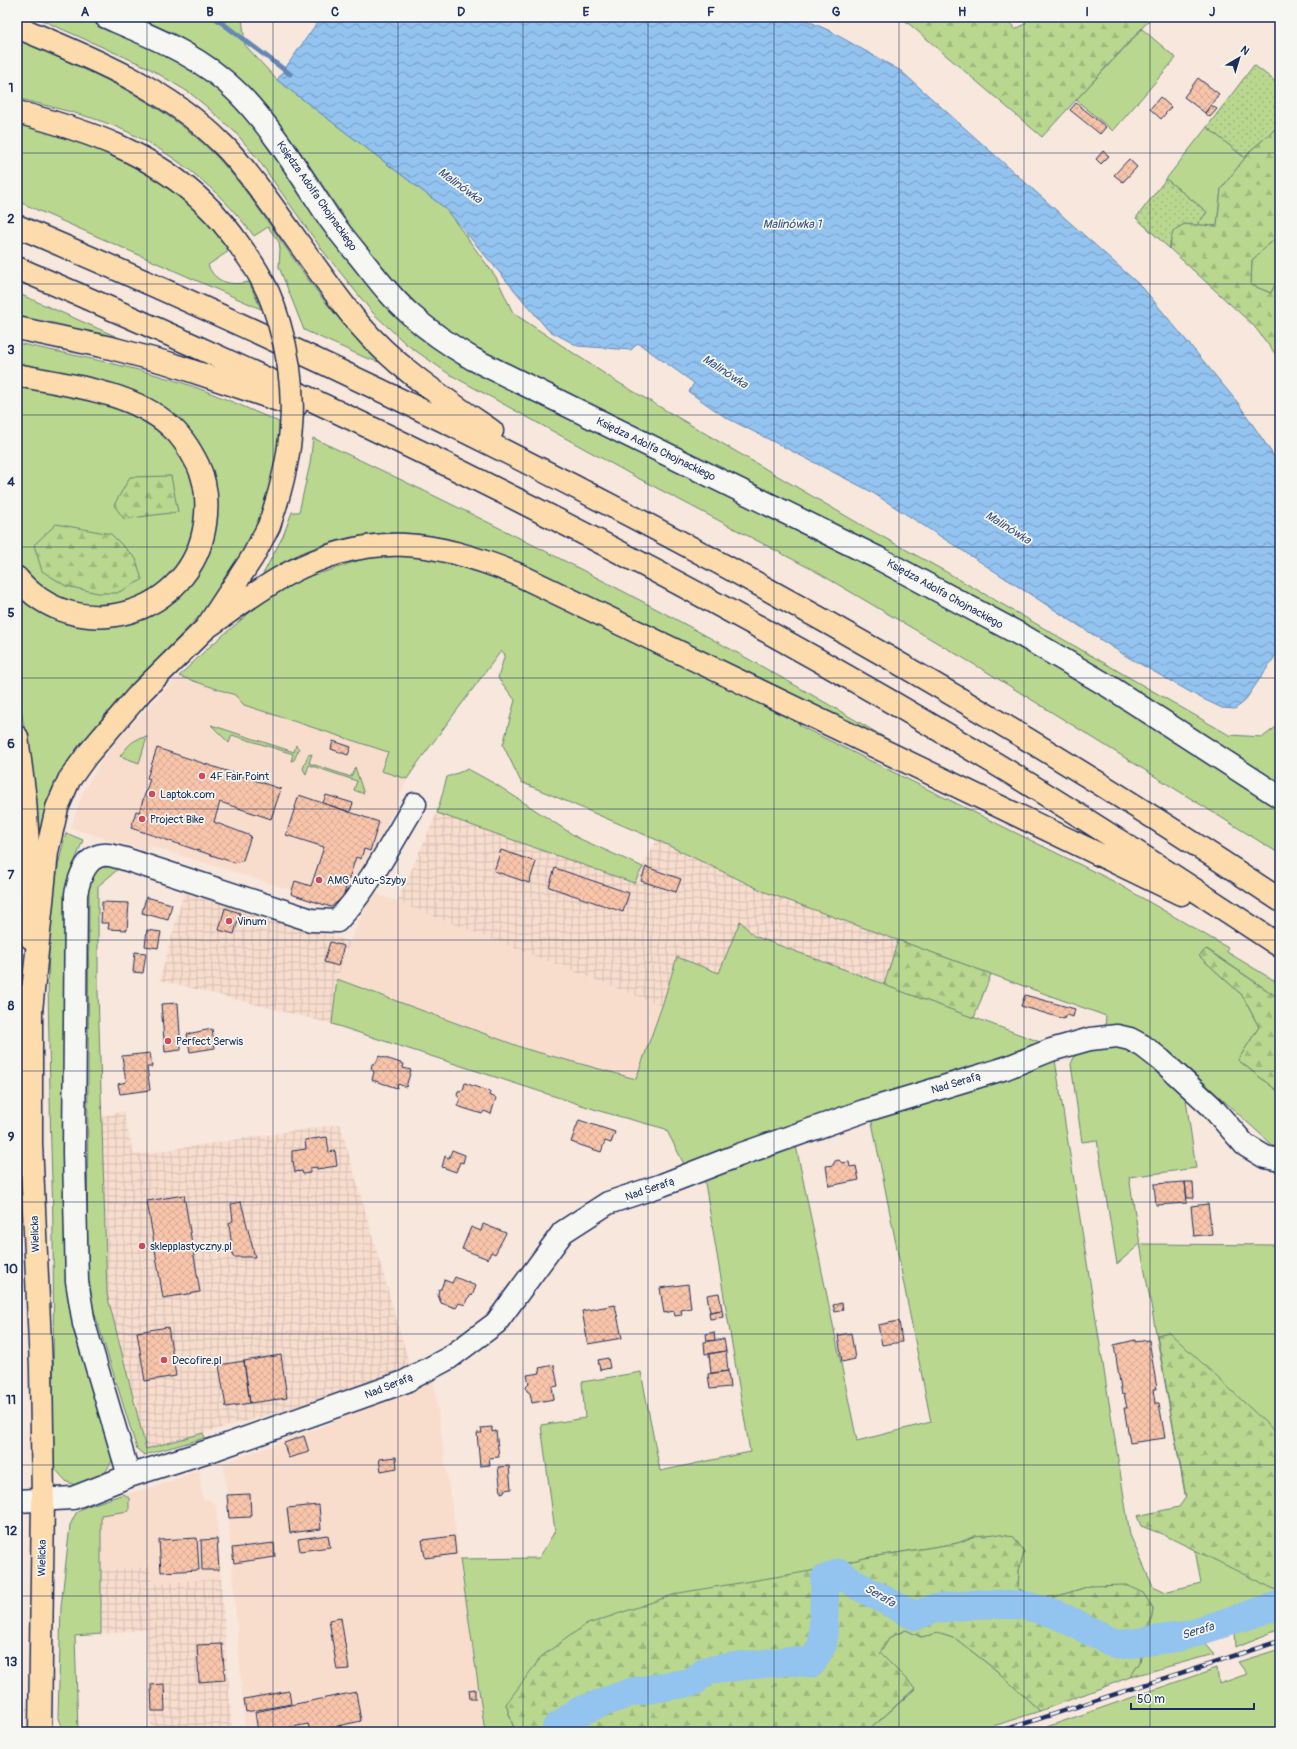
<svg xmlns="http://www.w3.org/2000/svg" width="1297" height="1749" font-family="Pangolin,sans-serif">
<defs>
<pattern id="industrial-grid" width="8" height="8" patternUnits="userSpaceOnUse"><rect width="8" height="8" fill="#f8ddcd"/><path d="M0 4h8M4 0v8" fill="none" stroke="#d4beb2"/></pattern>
<pattern id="forest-firs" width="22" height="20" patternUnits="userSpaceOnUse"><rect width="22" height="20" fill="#b9d78f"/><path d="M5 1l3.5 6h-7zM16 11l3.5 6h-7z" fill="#9eb97e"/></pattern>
<pattern id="park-dots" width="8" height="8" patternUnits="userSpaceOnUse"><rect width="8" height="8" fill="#b9d78f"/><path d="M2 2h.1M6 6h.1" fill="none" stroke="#9eb97e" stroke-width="1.8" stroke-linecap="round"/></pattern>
<pattern id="water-waves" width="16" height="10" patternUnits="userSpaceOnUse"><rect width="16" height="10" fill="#93c3ef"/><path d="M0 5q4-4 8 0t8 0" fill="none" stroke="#779fc5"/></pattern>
<pattern id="building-cross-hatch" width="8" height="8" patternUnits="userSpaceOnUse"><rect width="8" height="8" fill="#f9c5aa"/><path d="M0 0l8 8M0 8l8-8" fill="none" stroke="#d5aa95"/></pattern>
</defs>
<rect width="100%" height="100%" fill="#f7e7dc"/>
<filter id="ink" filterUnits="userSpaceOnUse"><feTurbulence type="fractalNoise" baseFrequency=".025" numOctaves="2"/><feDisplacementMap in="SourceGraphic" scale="8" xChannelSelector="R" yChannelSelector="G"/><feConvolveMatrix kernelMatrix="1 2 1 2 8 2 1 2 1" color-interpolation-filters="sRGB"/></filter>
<g filter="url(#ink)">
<!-- built -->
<path fill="#f8ddcd" d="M179 676 235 695 244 705 388 752 382 771 407 779 393 812 367 863 336 911 290 895 291 890 151 846 146 851 71 828 82 794 100 763 119 737Z
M372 892 662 1006 636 1079 526 1049 337 979 350 942Z
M433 1378 485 1732H245L224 1463 327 1425 338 1420 341 1413Z
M199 1470 203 1500 209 1499 216 1505 221 1579 152 1583 150 1567 101 1570V1515L129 1498 124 1494 152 1488Z"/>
<!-- industrial -->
<path fill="url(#industrial-grid)" d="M437 813 634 883 657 840 765 892 898 940 884 985 754 936 719 973 677 957 662 1006 397 902Z
M185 888 350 942 337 979 332 1024 160 980Z
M123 1111 134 1155 340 1124 411 1370 303 1405 146 1449 107 1294 101 1117Z
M150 1567 152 1583 221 1579 232 1732H151L146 1629 102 1634 101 1570Z"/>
<!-- grass -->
<path fill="#b9d78f" stroke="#6a8376" d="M35 17H84L150 45 199 74 243 112 280 155 371 286 673 467 931 598 1133 712 1244 783 1280 808V854L987 672 815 571 634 476 449 374 406 344 373 313 323 251 257 158 236 133 207 107 190 93 147 67Z
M129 17H242L245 45 277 80 445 208 496 277 513 313 614 380 863 526 941 569 1229 735 1263 737 1280 724V787L523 376 440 328 371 257 296 146 253 92 201 52Z
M1142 29 1176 58 1113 131 1076 100Z
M17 39C88 70 161 100 216 156 250 192 276 235 305 275 327 306 352 335 379 362L366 358 304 330 279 267 280 249 279 242 268 227 254 236C218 188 172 151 117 127 85 114 50 107 17 98Z
M17 121C77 138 142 159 190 201 205 215 218 234 232 249L208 265C215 283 231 286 249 282L261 309 17 201Z
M1207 127 1245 158 1221 189 1217 226 1197 225 1207 212 1166 179Z
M1280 234V274L1271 293 1251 285 1252 260Z
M17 293 131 343 17 320Z
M17 343C72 355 127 365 180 382 214 393 246 408 279 422 280 449 274 478 264 503L269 505 259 530 209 606 116 702 91 732 71 762 39 836H37L29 760 17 682V593L32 606 84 625 202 565 192 437 17 366Z
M17 383 100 402 136 416 151 425 164 435 183 457 194 483 197 509 189 549 172 575 139 599 100 608 59 600 30 580 17 565Z
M313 438C514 532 713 634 904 749L517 563C445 530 379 521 304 552 289 558 275 567 262 576L283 536 292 512H299L310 464Z
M394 554 426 555 500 576 800 720V726L1113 881 1228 948 1227 952 1280 984V999L1207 949 1199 956 1242 995 1259 1027 1238 1060 1280 1093V1152L1189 1069 1136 1034 1105 1028 1106 1016 765 892 657 840 521 782 503 745 515 700 498 678 505 654 501 651 417 764 407 779 381 771 388 752 244 705 235 695 179 676 208 648 254 609 299 578 325 572 360 560Z
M211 725 294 752 296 745 299 749 294 760 291 761 293 754 232 735 229 743Z
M147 737 139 763 120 756C128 746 133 738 147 737Z
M312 754 309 763 351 777 355 767 364 794 354 790 357 781 309 765 306 774 303 769 308 755Z
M468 769 497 785 578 838 643 867 634 883 437 813 447 777Z
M66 833 83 840 69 876V1275L112 1443V1461L105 1473 91 1482 78 1486 67 1482 55 1469 53 1449C53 1378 54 1307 53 1235 53 1188 50 1140 50 1093 49 1007 42 916 66 833Z
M122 866 98 886V992L107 1294 146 1449 203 1433 205 1438 144 1455 137 1449 93 1308 87 1277 89 893 83 891 97 868Z
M740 921 754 936 1040 1042 922 1086 685 1166 666 1129 603 1112 332 1024 337 979 526 1049 636 1079 662 1006 677 957 719 973Z
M1129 1042 1184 1086 1196 1168 1129 1177 1140 1244 1280 1245V1629L1235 1647 1234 1633 1203 1641 1214 1654 1130 1677 1140 1662 1143 1644 1150 1627 1153 1608 1143 1593 1090 1586 1055 1597 1036 1596 1018 1589 1019 1570 1024 1552 975 1536 958 1543 865 1558 811 1571 506 1704 515 1732H485L460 1559 539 1558 555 1531 541 1425 585 1418 582 1382 641 1372 660 1471 750 1452 704 1177 795 1141 857 1441 931 1422 871 1117 1055 1060 1130 1535 1153 1587 1164 1592 1201 1583 1140 1244 1117 1264 1097 1140 1082 1142 1071 1064 1076 1053Z
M124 1494 129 1498V1511L101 1515V1634L75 1636 78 1732H63L58 1718 61 1607 70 1525 76 1513 85 1507Z
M906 1630 921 1637 938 1633 956 1639 997 1671 1040 1711 975 1732H867L915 1689 880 1653 890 1637Z
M1280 1649V1732H1032L1217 1668 1219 1684 1247 1674 1238 1662Z"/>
<!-- forest -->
<path fill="url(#forest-firs)" stroke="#6a8376" d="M901 17H1007L1015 30 1026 23 1025 17H1152L1042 137Z
M1280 125V234L1252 260 1251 285 1271 293 1280 274V360L1254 326 1169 248 1173 231 1184 224 1217 226 1221 189 1251 150Z
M171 476 178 512 124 519 114 505 130 477Z
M56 524 111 534 136 559 142 580 117 593H98L66 586 42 571 34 545Z
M898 940 991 974 974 1018 884 985Z
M1206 949 1280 999V1093L1238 1060 1259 1027 1242 995 1199 956Z
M1169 1332 1280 1436V1592L1162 1534 1141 1526 1137 1516 1179 1507 1186 1497 1157 1335Z
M995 1534 1014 1537 1024 1552 1019 1570 1018 1589 1036 1596 1055 1597 1090 1586 1126 1585 1143 1593 1153 1608 1150 1627 1143 1644 1140 1662 1130 1677 1040 1711 997 1671 956 1639 938 1633 921 1637 906 1630 890 1637 880 1653 915 1688 867 1732H515L506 1704 542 1656 585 1625 679 1593 811 1571 865 1558 958 1543 975 1536Z"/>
<!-- park -->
<path fill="url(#park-dots)" stroke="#6a8376" d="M1254 65 1280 85V125L1251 150 1245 158 1207 127Z
M1166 179 1207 212 1197 225 1184 224 1173 231 1169 248 1136 218Z"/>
<!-- water -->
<path fill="url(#water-waves)" stroke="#6388b5" d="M321 17H799L828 30 901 71 1143 288 1238 403 1280 465V649L1244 702 1235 709 1222 708 1199 697 1126 656 870 491 725 417 689 392 694 383 638 343 631 350 578 346 548 330 445 208 277 80Z"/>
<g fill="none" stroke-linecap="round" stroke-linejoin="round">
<!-- stream -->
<path stroke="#6388b5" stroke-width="5" d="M214 17 290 74"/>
<!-- river -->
<path stroke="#93c3ef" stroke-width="29" d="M558 1732 557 1727 580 1711 632 1692 693 1682 706 1671 730 1667 789 1661 812 1663 823 1643 825 1579 839 1573 860 1587 915 1616 933 1609 978 1604 1023 1605 1056 1614 1118 1645 1180 1637 1280 1605"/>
</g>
<!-- building -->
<path fill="url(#building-cross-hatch)" stroke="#1b2f5e" d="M1198 78 1219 94 1205 113 1184 97Z
M1160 97 1171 107 1161 119 1150 109Z
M1076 103 1106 127 1100 134 1070 110Z
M1211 105 1217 109 1210 117 1205 113Z
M1103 151 1109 156 1101 164 1096 159Z
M1129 159 1137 167 1123 182 1114 175Z
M333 741 351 747 348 755 331 749Z
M157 748 281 789 271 819 220 802 214 822 251 836 243 860 235 863 131 828 136 811 139 812 150 779 147 778Z
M299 795 379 822 370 851 364 849 361 859 356 857 343 897 331 907 291 894 295 881 311 886 324 847 286 835Z
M326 795 353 803 350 812 323 803Z
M501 850 536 862 529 883 494 871Z
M646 867 681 879 676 892 641 881Z
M555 868 629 893 623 912 549 887Z
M146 897 172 904 168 920 142 913Z
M102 902 129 903 127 930 108 929 109 923H101Z
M225 908 240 913 234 934 219 930Z
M147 930 161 932 158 948 145 946Z
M330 942 344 946 338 966 324 962Z
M135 952 146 953 143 973 133 972Z
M1025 995 1075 1009 1073 1017 1066 1015 1064 1019 1021 1006Z
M178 1003 181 1050 165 1052 161 1004Z
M212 1029 215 1048 190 1052 187 1034Z
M150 1053 152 1067H147L150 1090 120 1094 118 1084 126 1082 122 1056Z
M379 1056 404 1064 403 1068 411 1070 406 1087 398 1084 397 1088 372 1080 374 1072 371 1069 372 1064 376 1063Z
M465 1083 490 1092 489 1095 496 1098 491 1114 484 1111 482 1114 457 1106 460 1099 457 1095 458 1091 463 1090Z
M579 1120 615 1132 611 1143 605 1141 601 1152 571 1142Z
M327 1137 329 1152 335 1151 337 1166 317 1169V1167L310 1168V1173L303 1174 302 1171 295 1172 293 1161 292 1162V1151L306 1149 305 1140Z
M452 1150 465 1155 463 1163 460 1162 456 1172 442 1167 445 1156 449 1158Z
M839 1160 842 1163 849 1162 850 1167 856 1166 859 1180 829 1186 826 1166 833 1165 835 1161Z
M1185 1182 1187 1203 1156 1205 1154 1184Z
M1185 1182H1193L1194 1198H1187Z
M184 1195 200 1292 163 1298 147 1201Z
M241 1202 255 1257H233L229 1223 233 1221 231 1204Z
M1208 1204 1212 1234 1194 1236 1191 1206Z
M483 1224 506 1233 495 1254 491 1252 488 1259 462 1249 471 1227 481 1231Z
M455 1277 476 1286 472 1296 471 1295 467 1299 465 1305 459 1303 456 1308 441 1303 438 1295 439 1289H441L444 1280 452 1283Z
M688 1284 691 1308 681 1310 682 1315 675 1316 674 1311 664 1313 660 1288Z
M719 1293 722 1310 710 1312 707 1295Z
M842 1303 843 1310 835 1312 833 1305Z
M615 1305 622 1338 588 1344 582 1311Z
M722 1310 723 1317 710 1319 709 1312Z
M899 1321 902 1342 882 1345 878 1325Z
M168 1327 176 1376 145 1381 137 1332Z
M714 1332 715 1340 707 1341 706 1334Z
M851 1333 855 1359 842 1362 838 1335Z
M724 1339 726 1351 705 1354 704 1342Z
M1135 1340V1342L1149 1340 1157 1389H1153L1155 1403H1159L1165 1438 1130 1443 1124 1408H1127L1124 1394 1122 1395 1114 1345Z
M726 1351 728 1371 711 1373 709 1354Z
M281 1355 287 1398 250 1403 244 1361Z
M608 1358 610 1368 600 1370 598 1360Z
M244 1361 250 1403 226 1407 219 1365Z
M554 1365 558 1386 552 1387 554 1399 532 1403 530 1393 527 1391 526 1387 529 1384 527 1375 540 1373 539 1368Z
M728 1371 730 1387 710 1389 708 1374Z
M492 1427V1432L496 1431 499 1457 489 1458 490 1465 480 1466 477 1433H482L481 1428Z
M304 1436 309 1452 288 1458 284 1443Z
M396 1457 397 1468 381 1471 379 1459Z
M509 1466 511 1489 504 1490V1492L501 1493 498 1467Z
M250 1494 251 1517 229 1518 227 1495Z
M319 1505 321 1529 290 1533 287 1508Z
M328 1535 330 1547 300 1551 298 1539Z
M454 1536 456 1554 425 1558 422 1540Z
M197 1538 199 1570 161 1572 159 1540Z
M217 1539 219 1570H202L201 1540Z
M274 1543 275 1557 234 1563 232 1548Z
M341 1618 349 1669 337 1670 329 1620Z
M222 1644 225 1680 199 1682 197 1645Z
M164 1684 165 1711H152L151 1685Z
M475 1689V1699H470L469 1690Z
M289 1691 291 1704 246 1712 244 1699Z
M356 1692 361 1721 310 1732 308 1724 283 1729 284 1732H258L255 1712Z"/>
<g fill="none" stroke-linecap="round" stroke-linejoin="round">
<defs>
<path id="minor" d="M106 17C153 37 202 56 239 94 275 131 301 176 329 218 339 232 349 244 359 256 376 277 391 298 411 315 430 332 451 346 473 359L876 557 1023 636 1110 687 1280 797
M129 1476 84 1324 77 1281 74 1153 76 894C79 879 85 857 103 855 109 854 116 857 122 858L311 920 337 921C368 889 392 842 415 804
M17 1501 73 1498 129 1476 218 1448 404 1382 449 1358 496 1323 563 1232 608 1203 662 1185 739 1155 864 1111 1006 1068 1051 1050 1090 1039 1117 1036 1130 1039 1143 1046 1161 1060 1211 1106 1245 1145 1265 1157 1280 1160"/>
<path id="major" d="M17 737 25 799 30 875 31 938
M31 992V1143L41 1367 43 1499 40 1732"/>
<path id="highway" d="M17 27C89 57 165 87 221 143 234 155 245 170 256 184 291 230 322 279 358 323 395 367 445 399 492 431
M17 112C88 131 152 152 206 205 220 218 232 234 243 250
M17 226C457 413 882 634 1280 900
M17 268C362 415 699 582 1019 778 1107 832 1194 889 1280 946
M17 328 111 348 168 363 296 406
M17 375C67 385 131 391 170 426 182 436 191 451 198 465 207 484 208 503 205 524 192 616 76 649 17 578
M206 628C232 610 258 590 287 574 370 530 433 540 517 574L1181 894
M31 1011 47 852 57 808 69 780 87 755 141 692 206 628 252 558 269 526 276 504"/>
</defs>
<!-- minor casing -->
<use href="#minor" stroke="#1b2f5e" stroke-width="25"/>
<!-- major casing -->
<use href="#major" stroke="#1b2f5e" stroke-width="25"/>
<!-- highway casing -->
<use href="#highway" stroke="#1b2f5e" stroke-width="25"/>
<!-- minor -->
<use href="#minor" stroke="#f6f6f2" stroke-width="22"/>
<!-- major -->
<use href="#major" stroke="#fedbac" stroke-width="22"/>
<!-- highway -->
<use href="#highway" stroke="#fedbac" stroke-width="22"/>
<defs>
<path id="rail" d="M998 1732 1280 1641"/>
</defs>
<!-- rail casing -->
<use href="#rail" stroke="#1b2f5e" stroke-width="4.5"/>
<!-- rail -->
<use href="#rail" stroke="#f6f6f2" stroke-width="3" stroke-dasharray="9" stroke-linecap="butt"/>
<defs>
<path id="highway-bridge" d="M243 250C251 261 259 273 265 286 271 297 275 310 279 323 298 386 295 442 276 504"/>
</defs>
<!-- highway-bridge casing -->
<use href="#highway-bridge" stroke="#1b2f5e" stroke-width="25" stroke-linecap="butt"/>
<!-- highway-bridge -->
<use href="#highway-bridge" stroke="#fedbac" stroke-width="22"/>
</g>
</g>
<!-- grid -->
<path fill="none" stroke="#1b2f5e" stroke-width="1" stroke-opacity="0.55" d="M147 17V1732M273 17V1732M398 17V1732M523 17V1732M648 17V1732M774 17V1732M899 17V1732M1024 17V1732M1150 17V1732M17 153H1280M17 284H1280M17 415H1280M17 547H1280M17 678H1280M17 809H1280M17 940H1280M17 1071H1280M17 1202H1280M17 1334H1280M17 1465H1280M17 1596H1280"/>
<!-- markers -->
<g fill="#d1495b" stroke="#f6f6f2" stroke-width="1.5">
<circle cx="202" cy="776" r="4"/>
<circle cx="152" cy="794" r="4"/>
<circle cx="142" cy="819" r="4"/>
<circle cx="319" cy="880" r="4"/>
<circle cx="229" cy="921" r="4"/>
<circle cx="168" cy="1041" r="4"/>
<circle cx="142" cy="1246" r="4"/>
<circle cx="164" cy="1360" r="4"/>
</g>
<g text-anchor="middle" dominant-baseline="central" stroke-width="3.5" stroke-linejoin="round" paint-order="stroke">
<!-- street labels -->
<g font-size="11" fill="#1b2f5e" stroke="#f6f6f2">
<text transform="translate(317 196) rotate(55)">Księdza Adolfa Chojnackiego</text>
<text transform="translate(656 449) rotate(26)">Księdza Adolfa Chojnackiego</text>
<text transform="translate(945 594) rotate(29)">Księdza Adolfa Chojnackiego</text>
<text transform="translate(956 1083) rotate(-17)">Nad Serafą</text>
<text transform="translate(650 1189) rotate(-19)">Nad Serafą</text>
<text transform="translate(35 1234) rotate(-92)">Wielicka</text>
<text transform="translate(389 1386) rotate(-22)">Nad Serafą</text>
<text transform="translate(42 1558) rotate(-89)">Wielicka</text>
</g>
<!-- poi labels -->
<g font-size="11" fill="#1b2f5e" stroke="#f6f6f2" text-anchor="start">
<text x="210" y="776">4F Fair Point</text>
<text x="160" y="794">Laptok.com</text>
<text x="150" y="819">Project Bike</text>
<text x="327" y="880">AMG Auto-Szyby</text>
<text x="237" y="921">Vinum</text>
<text x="176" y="1041">Perfect Serwis</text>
<text x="150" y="1246">sklepplastyczny.pl</text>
<text x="172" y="1360">Decofire.pl</text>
</g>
<!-- water labels -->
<g font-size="12" font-style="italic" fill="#395482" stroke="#f6f6f2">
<text transform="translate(460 186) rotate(36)">Malinówka</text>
<text x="792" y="224">Malinówka 1</text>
<text transform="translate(725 372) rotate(33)">Malinówka</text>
<text transform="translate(1008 528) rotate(32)">Malinówka</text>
<text transform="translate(880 1596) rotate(30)">Serafa</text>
<text transform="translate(1198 1631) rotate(-17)">Serafa</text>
</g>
</g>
<!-- margin -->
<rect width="1297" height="1749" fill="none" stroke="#f6f6f2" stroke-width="44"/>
<!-- north arrow -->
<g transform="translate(1239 58) rotate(38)" stroke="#f6f6f2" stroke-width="3" paint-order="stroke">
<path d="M0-3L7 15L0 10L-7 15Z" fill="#1b2f5e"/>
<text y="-6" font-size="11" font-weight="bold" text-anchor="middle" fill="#1b2f5e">N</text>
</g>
<!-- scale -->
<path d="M1131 1703v6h123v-6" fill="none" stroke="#1b2f5e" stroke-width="2"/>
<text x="1137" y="1703" font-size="12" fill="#1b2f5e" stroke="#f6f6f2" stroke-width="3" paint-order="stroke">50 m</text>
<rect x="22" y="22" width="1253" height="1705" fill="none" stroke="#1b2f5e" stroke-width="1.5"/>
<g font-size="13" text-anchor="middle" font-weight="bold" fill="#1b2f5e">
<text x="85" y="16">A</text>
<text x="210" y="16">B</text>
<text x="335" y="16">C</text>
<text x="461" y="16">D</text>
<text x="586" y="16">E</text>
<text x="711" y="16">F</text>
<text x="836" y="16">G</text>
<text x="962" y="16">H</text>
<text x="1087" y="16">I</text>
<text x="1212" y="16">J</text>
<text x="11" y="92">1</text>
<text x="11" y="223">2</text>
<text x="11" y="354">3</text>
<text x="11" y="486">4</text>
<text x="11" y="617">5</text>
<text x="11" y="748">6</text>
<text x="11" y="879">7</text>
<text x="11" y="1010">8</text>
<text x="11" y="1141">9</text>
<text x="11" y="1273">10</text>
<text x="11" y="1404">11</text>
<text x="11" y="1535">12</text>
<text x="11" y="1666">13</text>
</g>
</svg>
